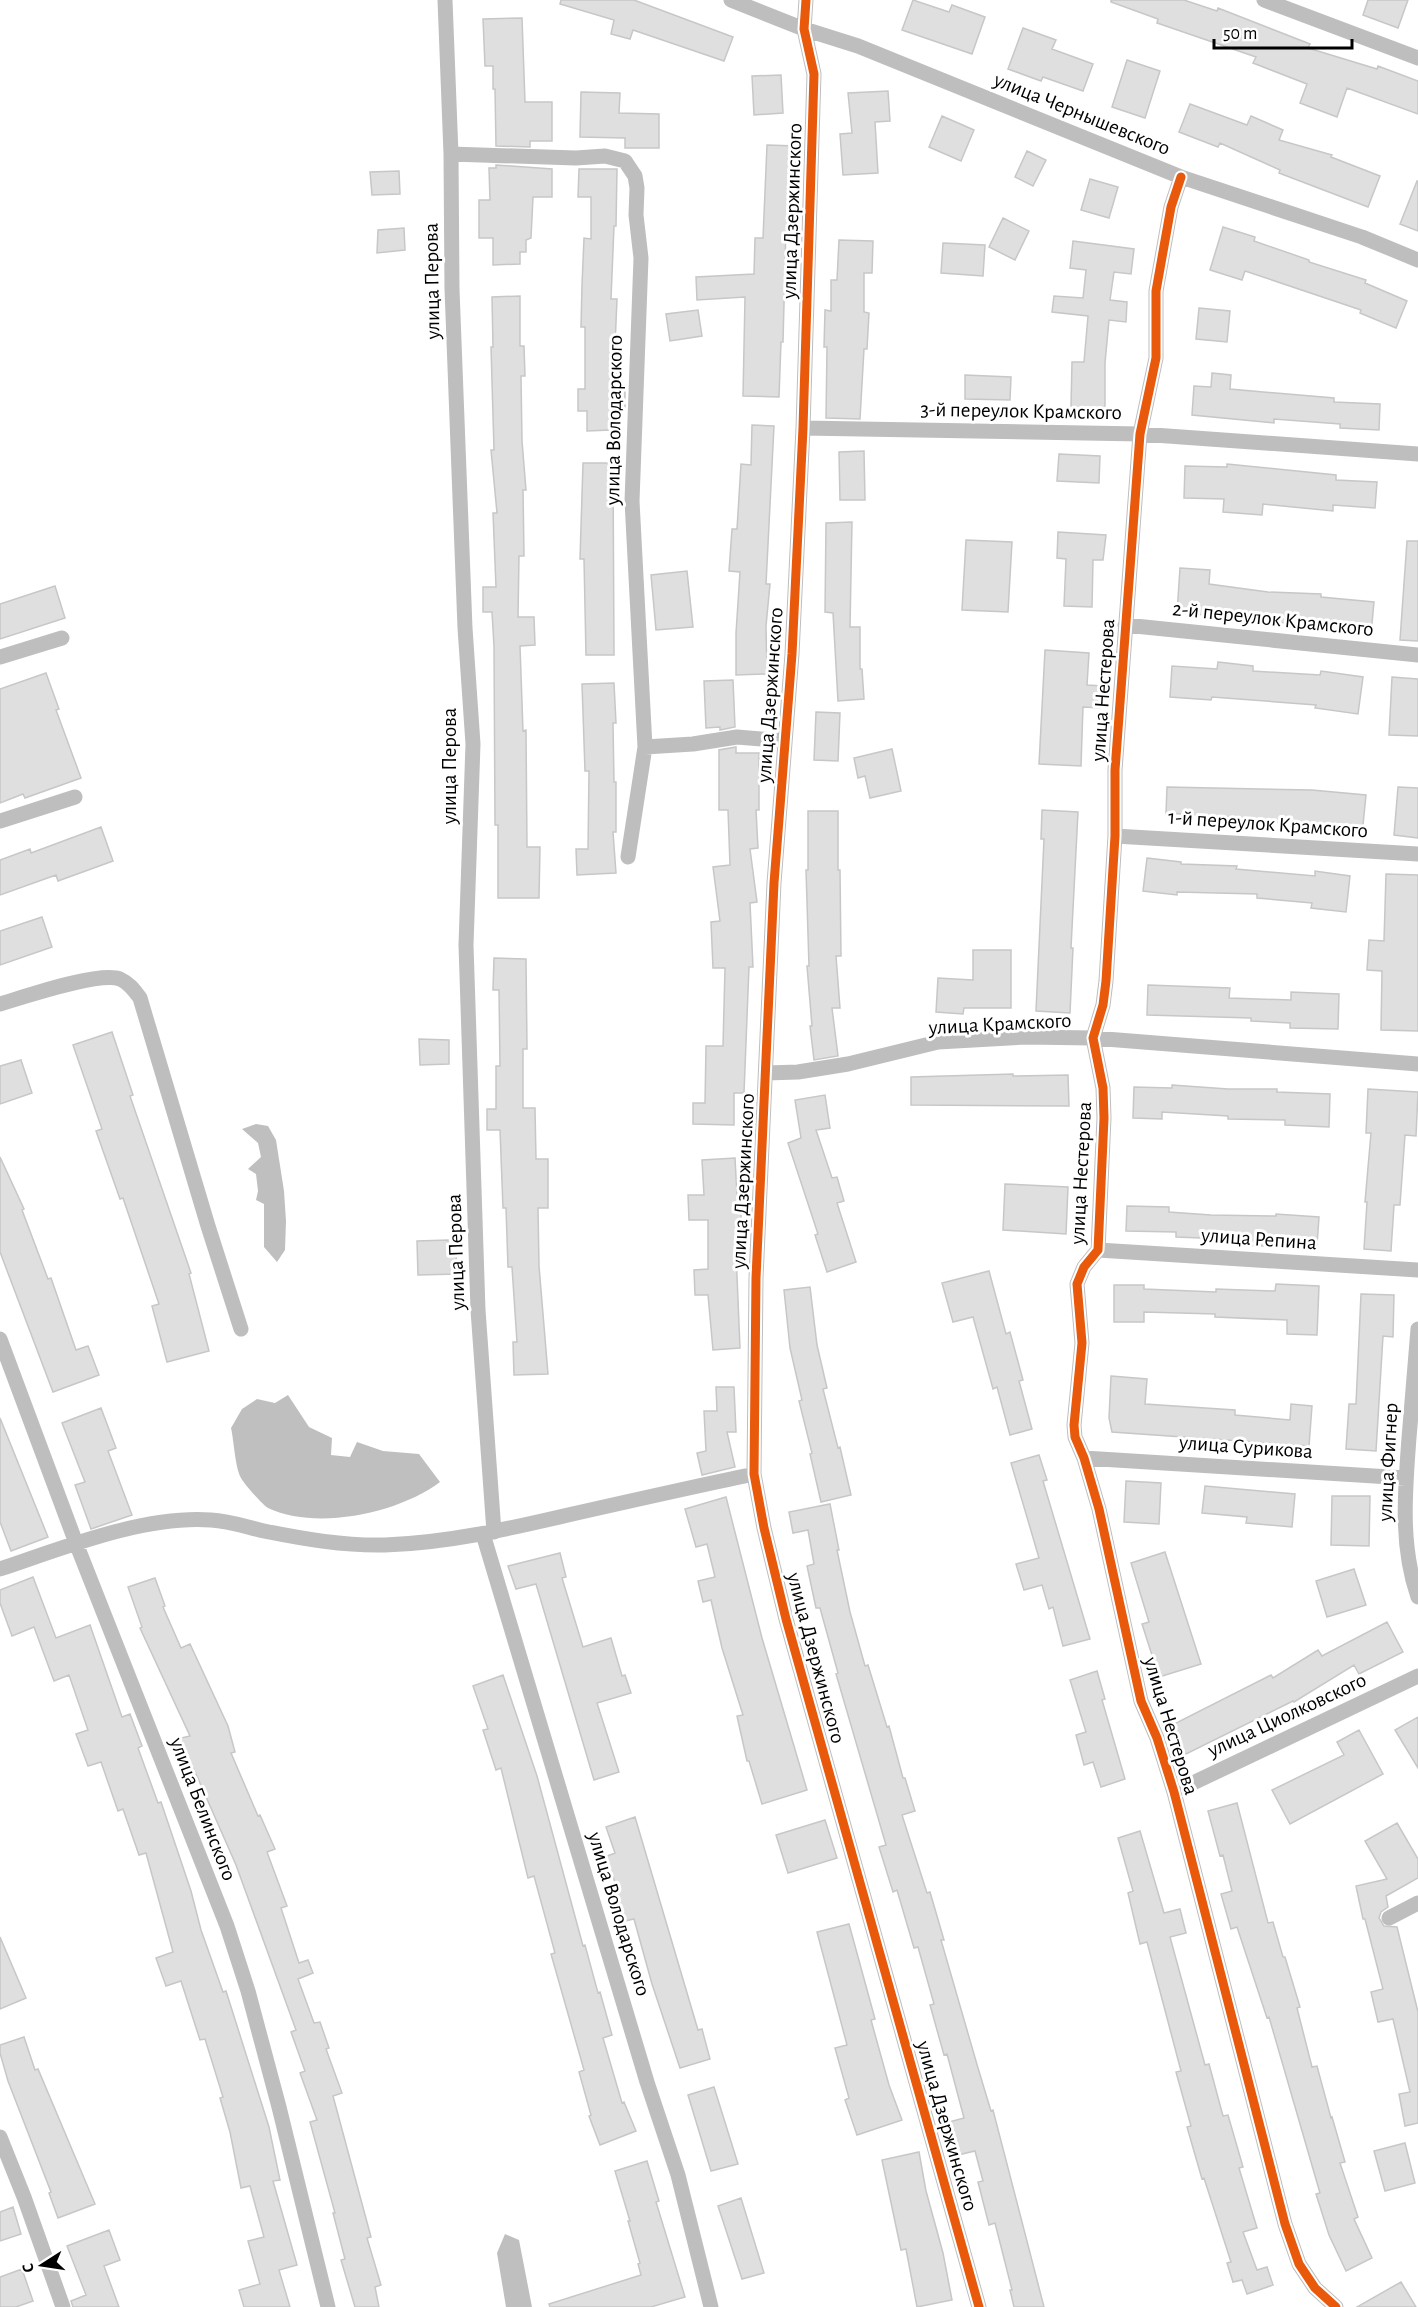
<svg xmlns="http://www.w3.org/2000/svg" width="1418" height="2307" font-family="'Alegreya Sans',sans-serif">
<rect width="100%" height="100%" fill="#fff"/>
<!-- water -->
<path fill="#bfbfbf" d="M256 1124 268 1126 276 1140 284 1191 286 1221 285 1250 277 1262 264 1247V1204L256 1200 258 1191 256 1174 248 1169 261 1157 258 1143 242 1129Z
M288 1395 309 1427 332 1438 331 1455 350 1457 357 1442 383 1451 419 1454 440 1482C399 1513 317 1531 268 1508 263 1505 244 1484 241 1478 235 1467 234 1441 231 1428L242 1409 257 1399 275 1403Z
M505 2234 519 2240 532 2307H506L497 2253Z"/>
<!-- building -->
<path fill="#dfdfdf" stroke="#c7c7c7" stroke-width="1.5" d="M561 0H634L733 37 724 61 633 30 630 39 611 34 614 20 560 4Z
M913 0 949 12 952 5 985 17 972 54 902 30Z
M1111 0H1184L1217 11 1218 8 1310 44 1308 48 1377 69 1378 66 1418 81V114L1347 88 1337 117 1300 103 1307 84 1253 63 1256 57 1157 23 1158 19 1111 2Z
M1368 0H1408L1398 28 1363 15Z
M522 18 525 102H552V141H530V147L496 146 495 89H493V66H485L483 19Z
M1023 28 1056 40 1052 49 1093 64 1083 91 1043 77 1041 81 1008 69Z
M1127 60 1160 71 1145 118 1112 107Z
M781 75 783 113 754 115 752 76Z
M888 91 890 121 875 122 878 173 843 175 840 134 852 133 848 93Z
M581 92 620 93 619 113 659 114V148H625V138L580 137Z
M1190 104 1247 125 1251 116 1283 130 1279 140 1332 155 1331 157 1380 176 1368 207 1279 173 1280 170 1220 143 1218 147 1179 132Z
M942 116 974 130 961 161 929 147Z
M767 145 796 146 795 180H791L790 227H786L783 342H781L779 397 743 396 745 297 697 300 696 277 754 274 755 238H763Z
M1027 151 1046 160 1033 186 1015 177Z
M496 165 552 169V197H533L531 238 526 240V252H520V264L493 265V238H479V200H490L489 168H496Z
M579 169H617L616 226H614L611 299H617L615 346H619L618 388H625V407H611V430L587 431V411H578V389H585V327H581L582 285 584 238 591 239V197H578Z
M399 171 400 194 372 195 370 172Z
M1090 179 1118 187 1109 218 1081 210Z
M1417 181H1418V231L1400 224Z
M1003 218 1029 231 1015 260 989 247Z
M1223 227 1255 237 1254 241 1309 260V262L1366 280 1365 283 1407 301 1396 328 1360 313 1361 310 1245 271 1242 280 1210 270Z
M404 228 405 250 377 253 378 230Z
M839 240 873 241 872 273H864V312L869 313 867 349H864L860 419 826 418 827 347H824L825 310 831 311V280H837Z
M1073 241 1134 249 1131 274 1114 272 1110 300 1127 302 1126 322 1109 320 1105 363V408L1071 407 1072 362H1084L1088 316 1052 312 1054 296 1083 298 1086 270 1070 268Z
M943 243 985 245 983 276 941 273Z
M520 296V346H524L525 376H521L522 441 526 490H523L524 556H519L518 617H534L535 645 520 646 523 731 526 730 527 847H540L539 898H498V825H495L494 646 492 612H483V587H496L493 513H497L491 450H494L491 347H493L492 297Z
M1199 308 1230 311 1227 342 1196 339Z
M698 310 702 336 670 341 666 314Z
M1212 373 1231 375 1230 389 1334 398V402L1380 404 1379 430 1340 428V424L1274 419V423L1192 415 1194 386 1211 387Z
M965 375 1011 377 1010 400 965 399Z
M752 425 774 426 766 584H770L766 626 767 674 736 675V633L740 572 729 571 732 529H737L741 464 751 465Z
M864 451 865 500H840L839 452Z
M1059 454 1100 456 1099 483 1057 481Z
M583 463H613L614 655H586L584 559H580Z
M1227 464 1336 475V480L1377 482 1375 508 1333 505V511L1263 504 1262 515 1223 512 1224 499 1184 498 1185 466 1227 467Z
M852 522 850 627H860V669H862L864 699 838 701 833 613 825 612 826 523Z
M1058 532 1106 535 1103 560H1093L1092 607 1064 606 1066 559 1057 558Z
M966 540 1012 542 1008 612 962 610Z
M1407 541H1418V641L1400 640Z
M1180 568 1210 570 1209 584 1268 592 1321 594V597L1374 602 1371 634 1339 631 1340 625 1262 622V625L1223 620 1224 616 1177 613Z
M687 571 693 627 656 630 651 575Z
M55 586 65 618 0 639V604Z
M1045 650 1089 653 1087 685 1103 686 1101 708 1083 707 1081 766 1039 764Z
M1218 662 1253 666V671L1320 675 1321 671 1363 677 1358 714 1315 708 1316 705 1212 697 1211 700 1170 697 1172 666 1217 669Z
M46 673 59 709 56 710 81 778 25 798 23 794 0 803V689Z
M1392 677 1418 679V736L1389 735Z
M733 680 735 727 720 730V727L706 728 704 681Z
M614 683 616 723H613L614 782H616V832H613L616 873 577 875 576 849H588L589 771H585L582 684Z
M816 712 840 713 838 761 814 760Z
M736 747V753H759V810H756L758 848 750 849 757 902 750 903 753 967H749L744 1093H734V1125L693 1124V1103H705L706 1046H723L725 968H713L711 922 720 921 713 867 730 865 728 810H719V750Z
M892 749 901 791 870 798 865 776 858 778 854 758Z
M1167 787 1312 790 1366 795 1362 835 1308 830 1309 824 1252 821V818L1166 813Z
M1398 787 1418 788V838L1394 835Z
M1042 810 1078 812 1071 948H1073L1070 1013 1036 1011 1044 839H1041Z
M808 811H838V870H840L841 956H836L840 1008H832L838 1056 814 1060 810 1026H812L807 966H809L806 870H808Z
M101 827 113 861 58 881 56 875 0 895V860L30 849 31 853Z
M1147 858 1181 862V864L1237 866 1236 869 1315 876V871L1350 876 1346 912 1311 908 1312 903 1257 898V894L1177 892V895L1143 891Z
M1386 874 1418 875V1031L1381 1030 1382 971 1367 970 1369 940 1384 941Z
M42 917 52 947 0 965V931Z
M973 950H1011V1008H964L963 1014 936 1012 938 978 973 980Z
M494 958 526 959 527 1049H523V1108H535L536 1159H548V1208H538L539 1266 548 1374 514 1375 513 1342H517L512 1267H508L506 1208H503L500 1130H487V1109H496V1066H500L499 990H493Z
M1148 985 1230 988 1229 998 1291 1000V992L1339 994 1338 1029 1290 1028V1023L1251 1021V1018L1147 1015Z
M112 1032 133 1095 130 1096 191 1273 189 1274 209 1351 167 1362 152 1306 159 1304 123 1198 120 1199 96 1131 102 1129 73 1045Z
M419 1039 449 1040V1064L420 1065Z
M21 1060 32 1093 0 1104V1066Z
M1013 1074V1076L1068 1075 1069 1106 911 1105V1077Z
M1172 1085 1228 1089H1277V1092L1330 1094 1329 1127 1285 1125V1120L1228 1119V1116L1162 1112V1119L1133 1118 1134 1087 1172 1088Z
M1368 1089 1418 1092 1416 1136 1405 1135 1400 1205H1394L1391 1251 1364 1249 1367 1202H1365L1371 1133H1366Z
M825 1095 830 1128 816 1130 832 1178 837 1177 844 1201 837 1203 856 1262 827 1272 815 1235 818 1234 788 1143 801 1138 795 1100Z
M0 1157 24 1209 22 1210 48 1279 51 1278 76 1350 88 1346 99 1375 53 1392 0 1252Z
M735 1158 737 1195H741V1252H736L740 1348 713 1350 708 1295H695L694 1270 708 1269V1220H689L688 1195H704L702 1160Z
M1005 1184 1068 1187 1066 1234 1003 1230Z
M1127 1206 1169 1207V1212L1211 1215 1276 1216V1214L1319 1217 1317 1245 1267 1242V1246L1227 1245V1239L1176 1237V1232L1126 1231Z
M448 1240 449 1253H456L457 1274 418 1275 417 1241Z
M989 1271 1006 1334 1010 1332 1023 1380 1019 1381 1032 1429 1010 1435 997 1387 993 1389 973 1317 953 1322 942 1283Z
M1276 1284 1319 1286 1317 1335 1287 1334V1320L1215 1317V1314L1144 1312V1322H1114V1285H1144V1289L1216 1292V1289L1275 1291Z
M810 1287 817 1345 827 1388 823 1389 838 1448 840 1447 851 1495 821 1502 810 1454 812 1453 799 1401 802 1400 790 1348 784 1290Z
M1361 1294 1394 1295 1393 1337 1383 1336 1376 1451 1346 1449 1349 1404H1356Z
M1111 1376 1147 1379 1145 1404 1235 1410V1415L1290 1420 1291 1404 1312 1406 1309 1446 1112 1432 1109 1418Z
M716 1387H734L736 1432H727L735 1467 702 1475 697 1453 706 1451 704 1411H717Z
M101 1408 116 1448 108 1451 132 1515 91 1529 75 1485 85 1482 62 1423Z
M0 1418 48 1537 11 1551 0 1522Z
M1039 1455 1047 1480 1043 1481 1090 1639 1063 1646 1053 1607 1049 1609 1042 1585 1024 1590 1016 1564 1039 1558 1011 1463Z
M1126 1481 1161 1483 1159 1524 1124 1522Z
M1205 1486 1295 1494 1292 1527 1246 1523 1247 1517 1202 1513Z
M1332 1496H1370L1369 1546 1331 1545Z
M726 1497 762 1638 807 1790 762 1804 749 1761H747L737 1716 743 1715 722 1648 711 1600 703 1602 698 1581 715 1577 707 1544 696 1547 685 1509Z
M830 1504 839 1550H837L850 1612 865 1666 868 1665 887 1727 889 1726 903 1778H905L915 1811 902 1815 927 1893 930 1892 944 1940H941L978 2068 991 2111 993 2110 1044 2307H1014L1010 2290H1012L995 2223 989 2225 978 2182 983 2181 975 2151 958 2155 949 2122 964 2118 947 2054 944 2055 930 2005 934 2004 918 1947 914 1948 897 1890 893 1892 879 1847 886 1845 836 1674 838 1673 820 1608H816L807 1566 814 1564 808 1530 793 1533 789 1512Z
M1165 1552 1201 1664 1159 1677 1142 1624 1149 1622 1131 1563Z
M560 1553 566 1577 562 1578 583 1647 611 1638 622 1676 625 1675 631 1693 597 1703 619 1772 594 1780 536 1584 516 1589 508 1566Z
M1354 1569 1366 1605 1327 1617 1316 1581Z
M33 1577 56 1638 90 1625 122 1717 130 1714 142 1746 138 1748 158 1803 161 1802 191 1891 201 1930 223 1992 226 1991 269 2127 280 2180 273 2181 297 2265 279 2270 290 2307H244L239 2290 260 2284 248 2241 264 2237 250 2186 241 2188 230 2132 220 2098 223 2097 205 2039 200 2040 181 1981 166 1986 156 1958 173 1952 146 1853 139 1855 123 1809 118 1811 101 1762 88 1766 76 1734 88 1730 69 1675 54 1681 34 1627 12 1636 0 1603V1590Z
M155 1578 165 1606 163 1607 181 1648 190 1644 228 1726 235 1752 231 1753 258 1816 260 1815 275 1849 267 1852 287 1906 281 1908 299 1963 308 1960 313 1973 298 1979 314 2023 320 2022 329 2048 326 2049 342 2093 333 2096 371 2237 367 2238 381 2285 375 2287 379 2307H355L341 2260 345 2259 333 2213H335L310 2122 317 2120 300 2073 305 2071 291 2032 296 2030 236 1865 192 1765 189 1766 181 1738 190 1736 140 1628 142 1627 128 1587Z
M1387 1622 1403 1652 1359 1674 1354 1665 1294 1702 1293 1701 1186 1754 1172 1725 1271 1675 1273 1678 1318 1650 1322 1656Z
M1097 1671 1105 1699 1102 1700 1125 1779 1101 1787 1093 1762 1084 1765 1076 1735 1086 1732 1070 1680Z
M503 1675 537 1776 583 1946 585 1945 598 1993 600 1992 612 2035 603 2038 622 2103 624 2102 636 2131 600 2145 589 2116 591 2115 579 2072 584 2070 551 1954 555 1953 534 1876 528 1878 501 1768 496 1770 483 1730 488 1729 473 1686Z
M1418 1717V1768L1395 1730Z
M1359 1730 1383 1774 1290 1824 1272 1790 1344 1755 1337 1742Z
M1237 1803 1268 1923 1273 1922 1283 1957H1285L1300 2007 1297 2008 1312 2067 1317 2066 1331 2118 1332 2117 1345 2162 1340 2163 1358 2217 1354 2219 1372 2258 1346 2271 1329 2235 1316 2194 1320 2193 1269 2017 1267 2018 1237 1927 1231 1929 1221 1894 1232 1891 1223 1855 1220 1856 1208 1811Z
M635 1817 698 2030 702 2029 710 2059 680 2068 652 1984 634 1919 625 1921 612 1872 607 1873 602 1858 615 1853 606 1827Z
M825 1820 837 1858 788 1873 776 1835Z
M1397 1823 1418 1859V1878L1386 1896 1388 1907 1381 1912 1379 1918 1384 1926 1397 1927 1418 2012V2123L1405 2126 1399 2094 1410 2092 1393 2019 1378 2022 1371 1992 1383 1989 1365 1919H1363L1356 1886 1387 1879 1365 1841Z
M1140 1831 1164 1913 1180 1909 1186 1933 1170 1937 1205 2065 1209 2064 1223 2116 1228 2115 1243 2167 1239 2168 1257 2228 1243 2232 1257 2270 1267 2267 1273 2285 1247 2294 1242 2280 1233 2282 1227 2263 1231 2262 1204 2178 1202 2179 1187 2127 1191 2126 1176 2072 1181 2071 1147 1942 1140 1944 1128 1893 1133 1891 1118 1838Z
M849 1924 875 2019 871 2020 889 2085 902 2120 857 2135 845 2100 849 2098 835 2048 847 2045 817 1932Z
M0 1937 26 1998 0 2009Z
M24 2037 35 2070 38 2069 95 2204 58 2218 49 2193 51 2192 8 2081 0 2053V2045Z
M714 2087 738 2164 711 2171 688 2095Z
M1405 2143 1415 2183 1385 2191 1374 2151Z
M919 2152 926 2191 943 2253 952 2300 917 2307 906 2249 901 2250 882 2160Z
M647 2161 659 2201 656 2202 685 2297 651 2307H550L549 2304 641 2275 638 2264 640 2263 628 2221H630L615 2171Z
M741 2198 764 2273 742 2279 718 2206Z
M13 2207 21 2234 0 2241V2212Z
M109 2230 120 2260 104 2266 119 2307H73L71 2301 86 2295 67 2246Z
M22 2269 33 2301 16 2307H0V2277Z
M1401 2282 1416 2307H1357Z"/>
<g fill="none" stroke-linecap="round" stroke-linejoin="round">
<!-- street -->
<path stroke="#bebebe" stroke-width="15" d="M445 0 451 154 452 289 465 628 473 744 466 945 478 1310 494 1532
M731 0 804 29 858 46 1181 177 1362 237 1418 260
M806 0 804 29 814 74 803 428 792 654 774 883 756 1278 754 1474 764 1528 786 1619 979 2307
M1264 0 1418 58
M451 154 576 158 605 156 625 161 635 176 637 188 636 215 641 258 632 501 645 747 628 857
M1181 177 1171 207 1156 291V358L1140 434 1115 770V836L1106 981 1103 1005 1093 1038 1103 1088 1104 1118 1098 1250 1084 1267 1077 1284 1082 1343 1074 1425 1075 1437 1084 1458 1099 1509 1141 1701 1157 1738 1174 1792 1285 2224 1299 2264 1315 2288 1336 2307
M803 428 1140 434 1418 454
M1125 625 1418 655
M0 657 62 638
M645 747 693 744 737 737 785 741
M0 821 75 797
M1115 836 1418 854
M0 1004C24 997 99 971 120 979 129 983 134 990 140 998L208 1226 241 1329
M766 1073 798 1072 848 1064 938 1042 1026 1037 1093 1038 1418 1064
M1098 1250 1418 1270
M1418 1329C1415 1365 1412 1402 1409 1438 1405 1491 1400 1546 1418 1597
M0 1339 76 1543 227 1926 248 1991 279 2107 328 2307
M1084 1458 1406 1478
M483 1534 647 2082 678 2175 711 2307
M0 1569C63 1548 144 1515 211 1520 230 1521 246 1527 264 1531 304 1539 344 1546 385 1545 447 1543 508 1529 568 1515 630 1501 692 1487 754 1474
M1174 1792 1418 1676
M1389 1918 1418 1903
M0 2137 24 2197 63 2307"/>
<defs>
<path id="cycleway" d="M806 0 804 29 814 74 803 428 792 654 774 883 756 1278 754 1474 764 1528 786 1619 979 2307
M1181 177 1171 207 1156 291V358L1140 434 1115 770V836L1106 981 1103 1005 1093 1038 1103 1088 1104 1118 1098 1250 1084 1267 1077 1284 1082 1343 1074 1425 1075 1437 1084 1458 1099 1509 1141 1701 1157 1738 1174 1792 1285 2224 1299 2264 1315 2288 1336 2307"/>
</defs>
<!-- cycleway casing -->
<use href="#cycleway" stroke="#fff" stroke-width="13"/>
<!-- cycleway -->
<use href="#cycleway" stroke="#e8590c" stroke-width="9"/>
</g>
<g text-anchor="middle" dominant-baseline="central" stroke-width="6" stroke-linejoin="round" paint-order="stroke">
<!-- street labels -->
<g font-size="21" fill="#000" stroke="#fff">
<text transform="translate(1082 114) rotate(22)">улица Чернышевского</text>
<text transform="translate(792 211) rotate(-88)">улица Дзержинского</text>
<text transform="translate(432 281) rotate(-91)">улица Перова</text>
<text transform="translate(1021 411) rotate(1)">3-й переулок Крамского</text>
<text transform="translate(614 420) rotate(-89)">улица Володарского</text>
<text transform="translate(1273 619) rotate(6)">2-й переулок Крамского</text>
<text transform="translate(1103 690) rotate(-86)">улица Нестерова</text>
<text transform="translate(770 695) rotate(-86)">улица Дзержинского</text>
<text transform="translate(449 766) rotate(-90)">улица Перова</text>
<text transform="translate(1268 824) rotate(4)">1-й переулок Крамского</text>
<text transform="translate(1000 1024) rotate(-3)">улица Крамского</text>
<text transform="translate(1081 1173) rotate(-87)">улица Нестерова</text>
<text transform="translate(743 1181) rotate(-87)">улица Дзержинского</text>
<text transform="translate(1259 1239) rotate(4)">улица Репина</text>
<text transform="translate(456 1252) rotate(-92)">улица Перова</text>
<text transform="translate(1246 1447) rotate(4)">улица Сурикова</text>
<text transform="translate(1388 1462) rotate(-87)">улица Фигнер</text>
<text transform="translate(816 1658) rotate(75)">улица Дзержинского</text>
<text transform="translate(1287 1715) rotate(-25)">улица Циолковского</text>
<text transform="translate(1171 1726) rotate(73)">улица Нестерова</text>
<text transform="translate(203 1809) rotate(69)">улица Белинского</text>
<text transform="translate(619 1914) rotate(73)">улица Володарского</text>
<text transform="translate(947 2126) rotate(74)">улица Дзержинского</text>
</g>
</g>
<!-- north arrow -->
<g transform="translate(42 2265) rotate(258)" stroke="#ffffff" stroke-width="4.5" paint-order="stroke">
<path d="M0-4.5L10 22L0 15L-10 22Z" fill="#000000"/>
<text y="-9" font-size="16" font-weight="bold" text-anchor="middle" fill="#000000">С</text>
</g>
<!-- scale -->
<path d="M1214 39v9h138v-9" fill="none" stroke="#000000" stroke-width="3"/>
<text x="1223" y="39" font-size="18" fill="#000000" stroke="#ffffff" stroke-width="4.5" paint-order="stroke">50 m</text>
</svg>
